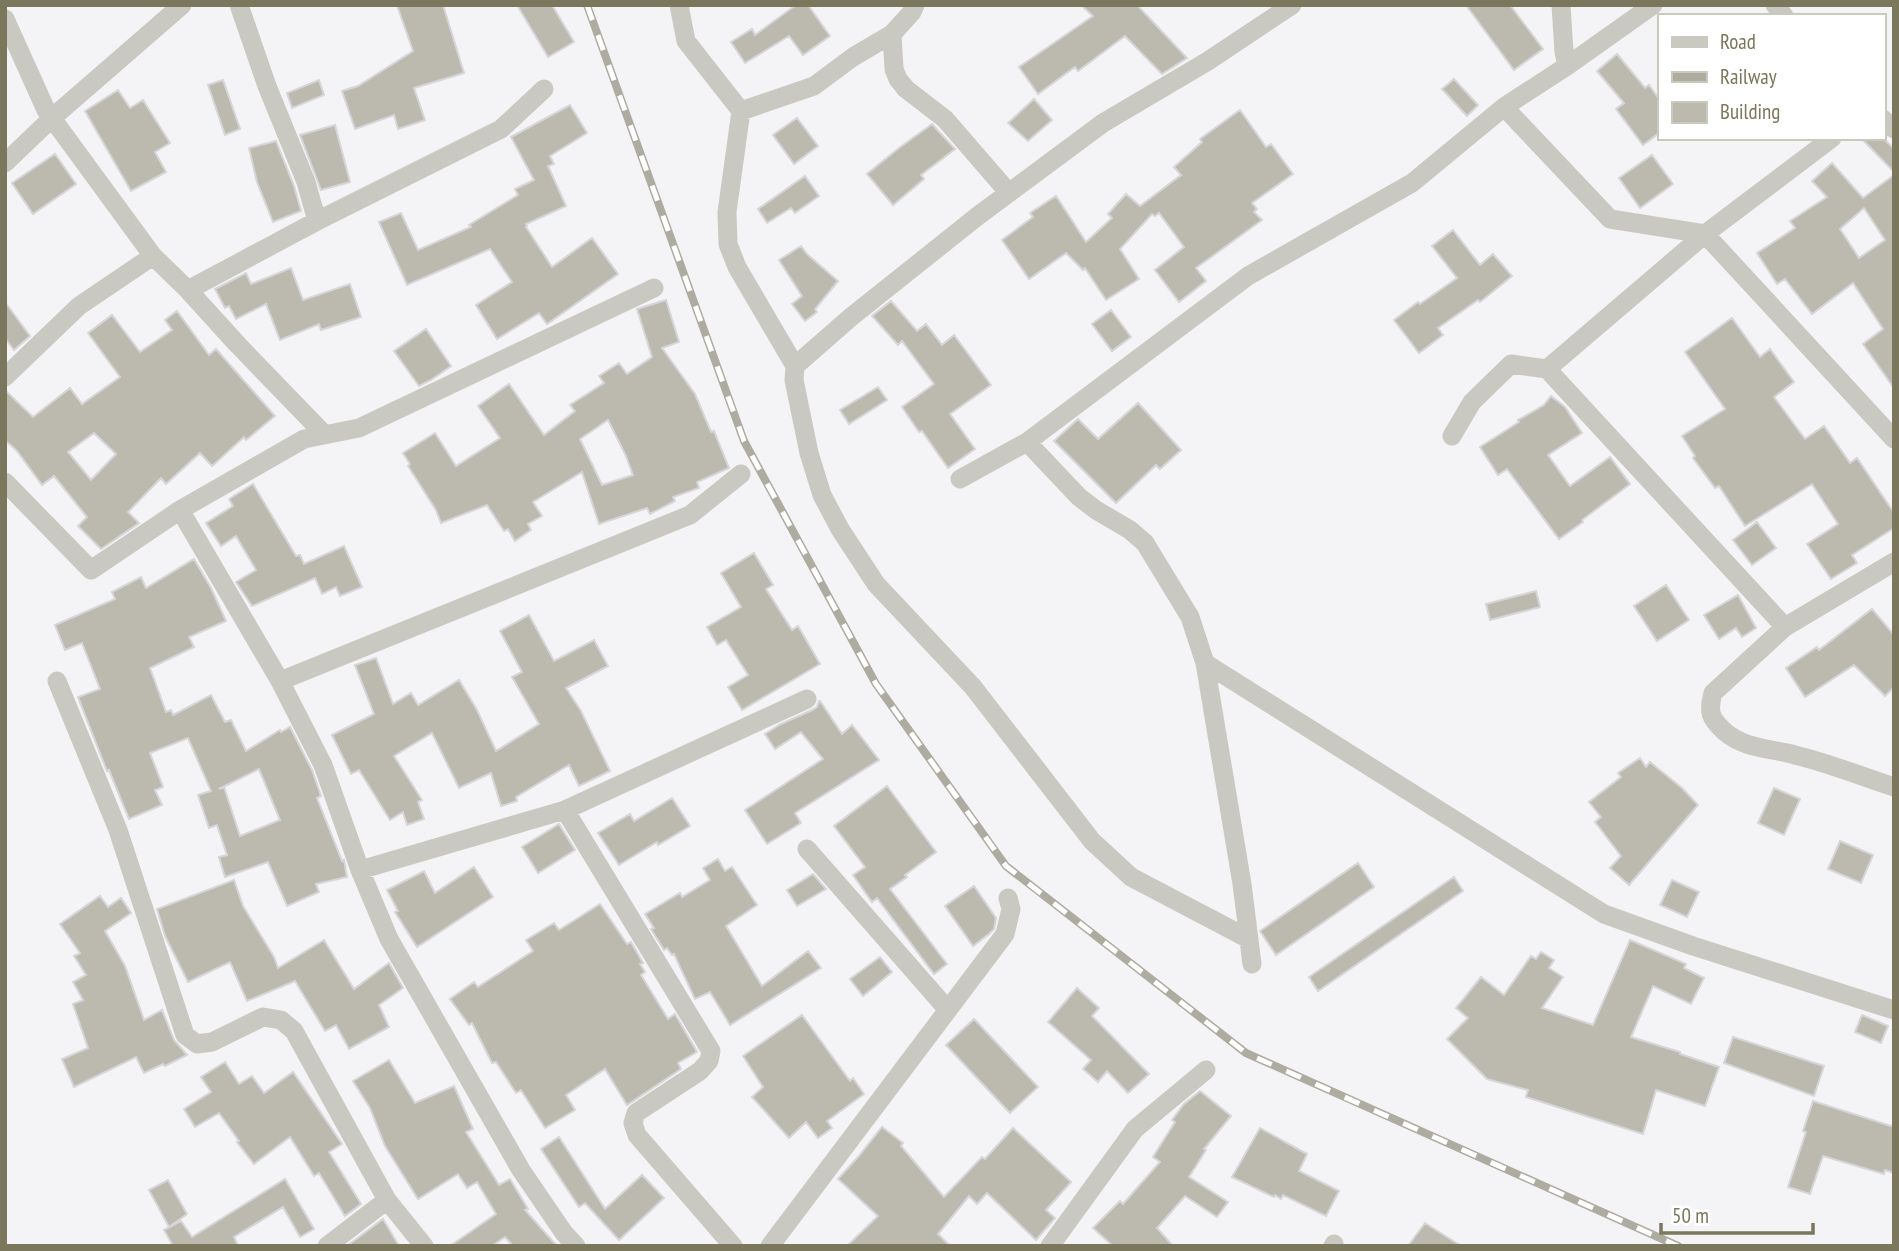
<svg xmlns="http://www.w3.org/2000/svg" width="1899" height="1251" font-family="'PT Sans Narrow',sans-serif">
<rect width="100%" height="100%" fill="#f4f3f6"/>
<!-- building -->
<path fill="#bcbaaf" stroke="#d6d5d8" stroke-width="2" fill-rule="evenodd" d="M397 5H443L464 73 414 88 425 120 398 129 394 115 355 129 342 91 358 86 413 51Z
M517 5H552L574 42 548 57Z
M796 5H808L830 36 803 55 789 36 745 63 731 42 752 29 755 35Z
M1081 5H1137L1187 58 1162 74 1125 36 1078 71 1075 67 1038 94 1019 67 1093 16Z
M1466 5H1510L1543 49 1514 70Z
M1617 54 1645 88 1649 85 1659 99V133L1643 145 1616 109 1624 103 1597 71Z
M1454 79 1478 105 1467 116 1442 89Z
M223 80 240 129 225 135 208 85Z
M319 80 324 95 292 108 287 93Z
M118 90 130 108 143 100 170 143 155 152 166 172 131 191 85 111Z
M1034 99 1052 120 1028 141 1008 123Z
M570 105 587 133 550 156 554 164 548 166 566 206 526 224 527 226 526 227 552 267 592 238 618 274 547 324 539 313 497 339 476 305 512 282 490 249 407 285 379 222 401 213 418 250 471 227 469 225 518 195 515 189 534 180 511 137Z
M1240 110 1266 147 1271 144 1293 174 1252 203 1257 209 1254 212 1262 220 1196 268 1206 281 1179 302 1155 270 1184 247 1159 213 1155 216 1152 214 1120 249 1139 279 1106 300 1085 268 1083 270 1066 253 1029 279 1002 240 1033 217 1030 213 1056 196 1086 242 1112 218 1108 214 1126 194 1140 206 1181 175 1174 167 1202 142 1200 139Z
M797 118 818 146 794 164 773 135Z
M932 124 955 149 921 175 924 179 893 205 867 174 899 148Z
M335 125 350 182 321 190 300 135Z
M1861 138H1883L1894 149V172Z
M276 141 294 186 301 211 273 222 257 182 249 148Z
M55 154 76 184 33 214 12 183Z
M1652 155 1673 184 1640 208 1619 178Z
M1832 163 1863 198 1894 175V388L1863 344 1883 329 1853 283 1812 314 1785 279 1777 284 1757 253 1795 228 1790 221 1827 197 1812 181ZM1864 208 1885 240 1859 258 1840 229Z
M805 176 819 196 795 213 791 208 767 223 758 209Z
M1453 230 1480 265 1493 254 1512 276 1480 302 1478 300 1438 328 1443 335 1419 353 1394 320 1418 302 1420 304 1457 278 1432 246Z
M801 246 807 254 838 281 815 309 817 312 805 321 792 304 802 296 779 260Z
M291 268 303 300 350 284 361 317 321 330 319 324 280 340 266 304 236 319 229 306 225 308 215 289 246 273 251 284Z
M666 300 679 342 662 348 695 394 711 432 714 431 729 468 697 482 699 488 673 497 675 501 650 514 647 508 599 524 582 472 533 502 542 516 528 524 531 530 515 541 508 529 504 531 487 505 441 523 436 510 408 466 410 464 403 453 435 433 456 466 500 438 478 406 509 384 544 435 575 411 570 405 604 383 599 376 619 363 627 374 652 357 637 309ZM608 420 626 456 633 475 602 485 580 439Z
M891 301 917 331 926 324 942 345 954 335 991 385 950 414 975 449 948 468 922 431 919 432 902 407 934 384 902 341 898 345 872 316Z
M5 302 30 336 14 350 5 338Z
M1111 310 1131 337 1112 351 1092 324Z
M177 311 209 355 216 349 275 416 246 440 244 437 212 466 200 453 166 484 161 478 128 512 139 523 101 549 78 526 87 517 54 476 42 485 17 451 5 440V390L33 417 70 388 82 404 120 377 88 333 112 315 140 352 172 330 165 320ZM94 433 116 454 91 480 68 452Z
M1732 318 1760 357 1770 349 1794 382 1774 397 1805 439 1824 426 1850 463 1857 458 1894 513V528L1852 555 1857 563 1831 579 1807 544 1838 524 1812 484 1745 526 1719 486 1715 488 1693 458 1695 456 1682 436 1725 409 1685 352Z
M426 329 451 366 431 380 419 386 394 351Z
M878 387 887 400 849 424 840 410Z
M1551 396 1565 407 1582 433 1548 455 1570 486 1610 457 1630 484 1582 520 1583 522 1559 539 1507 469 1498 475 1480 447 1519 422 1518 420 1544 405Z
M1138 403 1181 450 1160 469 1156 465 1116 503 1054 441 1078 419 1098 439Z
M253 484 296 556 300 555 304 564 344 546 362 587 340 596 336 587 322 594 315 578 252 606 236 582 256 570 236 536 221 546 206 523 233 506 229 499Z
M1757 522 1776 548 1752 565 1733 540Z
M754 553 773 585 766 589 792 630 798 626 820 664 742 710 728 687 748 675 726 640 717 645 707 627 741 607 721 573Z
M194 559 211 588 226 621 189 637 194 647 150 668 166 712 171 710 173 715 211 695 225 722 231 720 246 751 280 730 281 732 290 727 312 770 321 796 317 798 342 861 344 860 347 877 316 884 319 892 287 906 268 862 225 877 219 857 227 855 217 825 209 828 198 795 211 791 188 738 150 753 163 787 155 790 162 805 129 819 109 770 107 771 78 697 100 689 82 643 65 650 55 625 115 599 112 592 141 577 146 588ZM259 769 280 820 240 836 224 787 219 789Z
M1666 585 1689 620 1657 641 1634 606Z
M1536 591 1540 607 1490 620 1486 604Z
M1738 595 1756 628 1742 637 1736 628 1719 639 1704 615Z
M1872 609 1894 635V687L1885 696 1854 665 1805 697 1786 668 1817 647 1819 650Z
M529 615 554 661 594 640 608 666 566 688 581 711 610 771 579 786 569 765 516 797 517 801 501 806 491 773 459 788 432 733 394 756 422 800 418 802 424 819 407 825 403 812 390 820 359 770 351 774 332 735 374 714 355 665 376 658 393 704 411 693 418 705 459 680 477 710 496 751 539 724 512 677 522 672 500 631Z
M819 701H820L842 734 852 725 879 760 795 813 801 823 767 844 745 810 823 759 801 732 775 749 765 734 779 725 812 710 817 707Z
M1640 758 1646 767 1650 762 1682 788 1698 805 1629 885 1610 868 1621 856 1595 822 1601 817 1589 802 1621 777 1618 773Z
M887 786 936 852 905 875 907 877 890 889 947 964 934 974 877 898 872 902 853 875 865 867 834 826Z
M1774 788 1800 799 1784 835 1758 823Z
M672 798 690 826 658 845 657 842 619 865 598 833 630 814 634 821Z
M559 824 575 850 538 873 522 847Z
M1840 841 1873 855 1861 883 1828 869Z
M718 859 725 871 732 867 757 905 726 926 762 986 808 951 821 968 730 1025 710 992 695 999 674 954 672 955 667 948 664 950 651 929 654 928 645 914 680 893 682 897 710 880 703 868Z
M1358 863 1374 887 1276 955 1260 931Z
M474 867 493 897 417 947 395 912 398 911 387 890 424 871 435 893Z
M813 874 826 889 797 906 787 890Z
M1454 877 1463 891 1318 991 1309 977Z
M234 880 243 906 274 957 278 968 324 940 354 989 389 963 403 988 379 1005 389 1027 349 1049 336 1025 325 1031 295 981 247 1001 230 962 188 982 165 936 157 909Z
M1672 880 1699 892 1687 917 1660 905Z
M974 886 996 918 994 929 989 934 973 946 945 906Z
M100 896 108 907 121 898 131 913 105 931 125 966 144 1020 162 1010 174 1040 187 1055 165 1066 163 1064 144 1073 136 1057 74 1087 62 1059 88 1048 73 1004 83 1000 73 982 86 975 74 956 80 953 60 924Z
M600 904 627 944 631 942 643 963 640 964 645 972 641 975 668 1019 675 1014 697 1052 678 1063 681 1069 627 1105 605 1069 566 1095 575 1110 545 1128 521 1090 516 1093 496 1062 492 1063 472 1023 469 1025 450 999 474 982 478 987 533 951 526 940 554 923 559 930Z
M1630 940 1686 964 1684 968 1704 978 1691 1004 1653 986 1631 1037 1680 1052V1054L1719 1067 1705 1106 1656 1090 1643 1134 1526 1097 1528 1090 1487 1079 1447 1039 1468 1018 1456 1008 1481 977 1504 995 1531 956 1536 959 1541 952 1554 960 1549 968 1563 977 1542 1008 1593 1025Z
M880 957 892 972 863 996 850 979Z
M1077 988 1099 1008 1092 1016 1149 1074 1128 1093 1107 1071 1098 1082 1083 1069 1091 1060 1048 1022Z
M802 1015 850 1081 853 1078 864 1094 827 1121 832 1128 818 1138 806 1122 789 1138 752 1097 763 1087 743 1056Z
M1862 1015 1888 1026 1881 1043 1855 1032Z
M974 1019 1038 1087 1010 1113 946 1045Z
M1733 1037 1824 1066 1814 1096 1724 1063Z
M389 1060 415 1103 454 1086 473 1129 466 1132 499 1185 510 1179 528 1209 525 1210 557 1246H513L505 1237 492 1246H450L496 1214 477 1182 467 1188 458 1174 418 1199 385 1146 370 1108 353 1081Z
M225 1062 239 1084 252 1076 264 1093 293 1072 342 1144 329 1152 361 1204 345 1216 319 1173 314 1176 290 1137 254 1164 237 1142 239 1141 219 1113 195 1127 184 1109 211 1092 201 1077Z
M1200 1091 1231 1116 1204 1149 1206 1150 1189 1177 1228 1202 1217 1217 1185 1196 1157 1228 1173 1246H1113L1093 1228 1120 1201 1123 1204 1160 1162 1153 1157 1175 1122 1172 1120 1184 1104Z
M1813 1101 1894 1127V1173L1885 1170 1884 1174 1823 1156 1810 1194 1788 1187 1806 1132 1803 1131Z
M882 1127 903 1143 901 1146 944 1197 982 1157 985 1159 1013 1128 1071 1182 1046 1210 1055 1218 1036 1240 987 1193 977 1204 969 1196 938 1234 950 1246H847L878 1216 838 1179 858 1157Z
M1260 1128 1307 1154 1299 1171 1339 1191 1326 1216 1283 1195 1281 1199 1275 1195 1274 1197 1232 1177Z
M559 1137 605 1209 642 1175 664 1198 619 1240 585 1203 579 1207 541 1149Z
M285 1179 314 1229 300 1237 283 1207 234 1237 238 1246H173L164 1230 181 1221 192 1237Z
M168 1180 187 1214 169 1227 149 1190Z
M383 1219 399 1246H347Z
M1425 1223 1461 1246H1408Z"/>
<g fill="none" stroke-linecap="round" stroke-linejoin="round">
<!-- street -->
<path stroke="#cac9c1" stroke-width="19" d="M239 5 267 86 306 182 317 221
M679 5 686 41 741 111 727 212 728 244 737 267 795 366
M1561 5 1564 52 1567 66
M1775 5 1784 16
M5 19 46 110 153 256 188 290 238 345 324 434
M892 34 894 69 898 79 906 89 945 119 1009 193
M1504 107 1610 219 1705 234 1894 439
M741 111 814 86 853 57 892 34 912 12 915 5
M1883 119 1894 129
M5 163 52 118 182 5
M188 290 317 221 501 129 544 89
M1547 369 1705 234 1832 138
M5 377 79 306 153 256
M1452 436 1472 402 1511 364 1547 369 1785 627
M1027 442 1079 497 1096 510 1130 530 1145 543 1190 617 1205 663 1604 914 1693 946 1894 1010
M960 479 1027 442 1248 276 1412 183 1504 107 1567 66 1653 5
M5 482 91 570 180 510 304 439 359 428 654 288
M180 510 280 681 323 765 360 870 389 939 521 1170 564 1233 576 1246
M1894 562 1785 627 1713 693C1708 712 1710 718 1724 731 1744 749 1770 748 1795 755 1828 763 1861 776 1894 787
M1205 663 1242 884 1252 964
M57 681 118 830 185 1035 197 1044 212 1042 263 1017 281 1020 294 1031 387 1200 424 1246
M280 681 690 515 741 474
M565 810 711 1051 709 1061 700 1071 636 1113 633 1123 637 1135 733 1246
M807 849 948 1010
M360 870 565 810 807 699
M1249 939 1131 877 1092 841 973 687 876 584 840 529 822 495 809 453 794 380 795 366 851 317 979 215 1103 123 1208 61 1292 5
M327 1246 387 1200
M770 1246 1005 934 1011 909 1008 898
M1050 1246 1135 1129 1206 1070
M1333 1246 1334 1244"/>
<defs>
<path id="rail" d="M587 5 744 441 876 684 1006 866 1246 1053 1678 1246"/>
</defs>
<!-- rail casing -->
<use href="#rail" stroke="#aeaca0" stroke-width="8"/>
<!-- rail -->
<use href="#rail" stroke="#fff" stroke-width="5" stroke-dasharray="16" stroke-linecap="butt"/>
</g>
<!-- border -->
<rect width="1899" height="1251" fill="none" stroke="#7a775c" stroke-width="14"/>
<!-- legend -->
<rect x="1658" y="14" width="228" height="126" fill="#ffffff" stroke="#cac9be" stroke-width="2"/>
<rect x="1672" y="37" width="35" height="10" fill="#cac9c1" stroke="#cac9be" stroke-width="2"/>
<text x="1720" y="49" font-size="21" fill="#7a775c">Road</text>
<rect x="1672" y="72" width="35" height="10" fill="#aeaca0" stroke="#cac9be" stroke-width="2"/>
<text x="1720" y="84" font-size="21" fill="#7a775c">Railway</text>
<rect x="1672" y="102" width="35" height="21" fill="#bcbaaf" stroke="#cac9be" stroke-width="2"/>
<text x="1720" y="119" font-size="21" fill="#7a775c">Building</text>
<!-- scale -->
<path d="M1661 1223v10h152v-10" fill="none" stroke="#7a775c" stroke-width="3.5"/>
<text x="1672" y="1223" font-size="21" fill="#7a775c" stroke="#ffffff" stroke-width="5" paint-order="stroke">50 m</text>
</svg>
